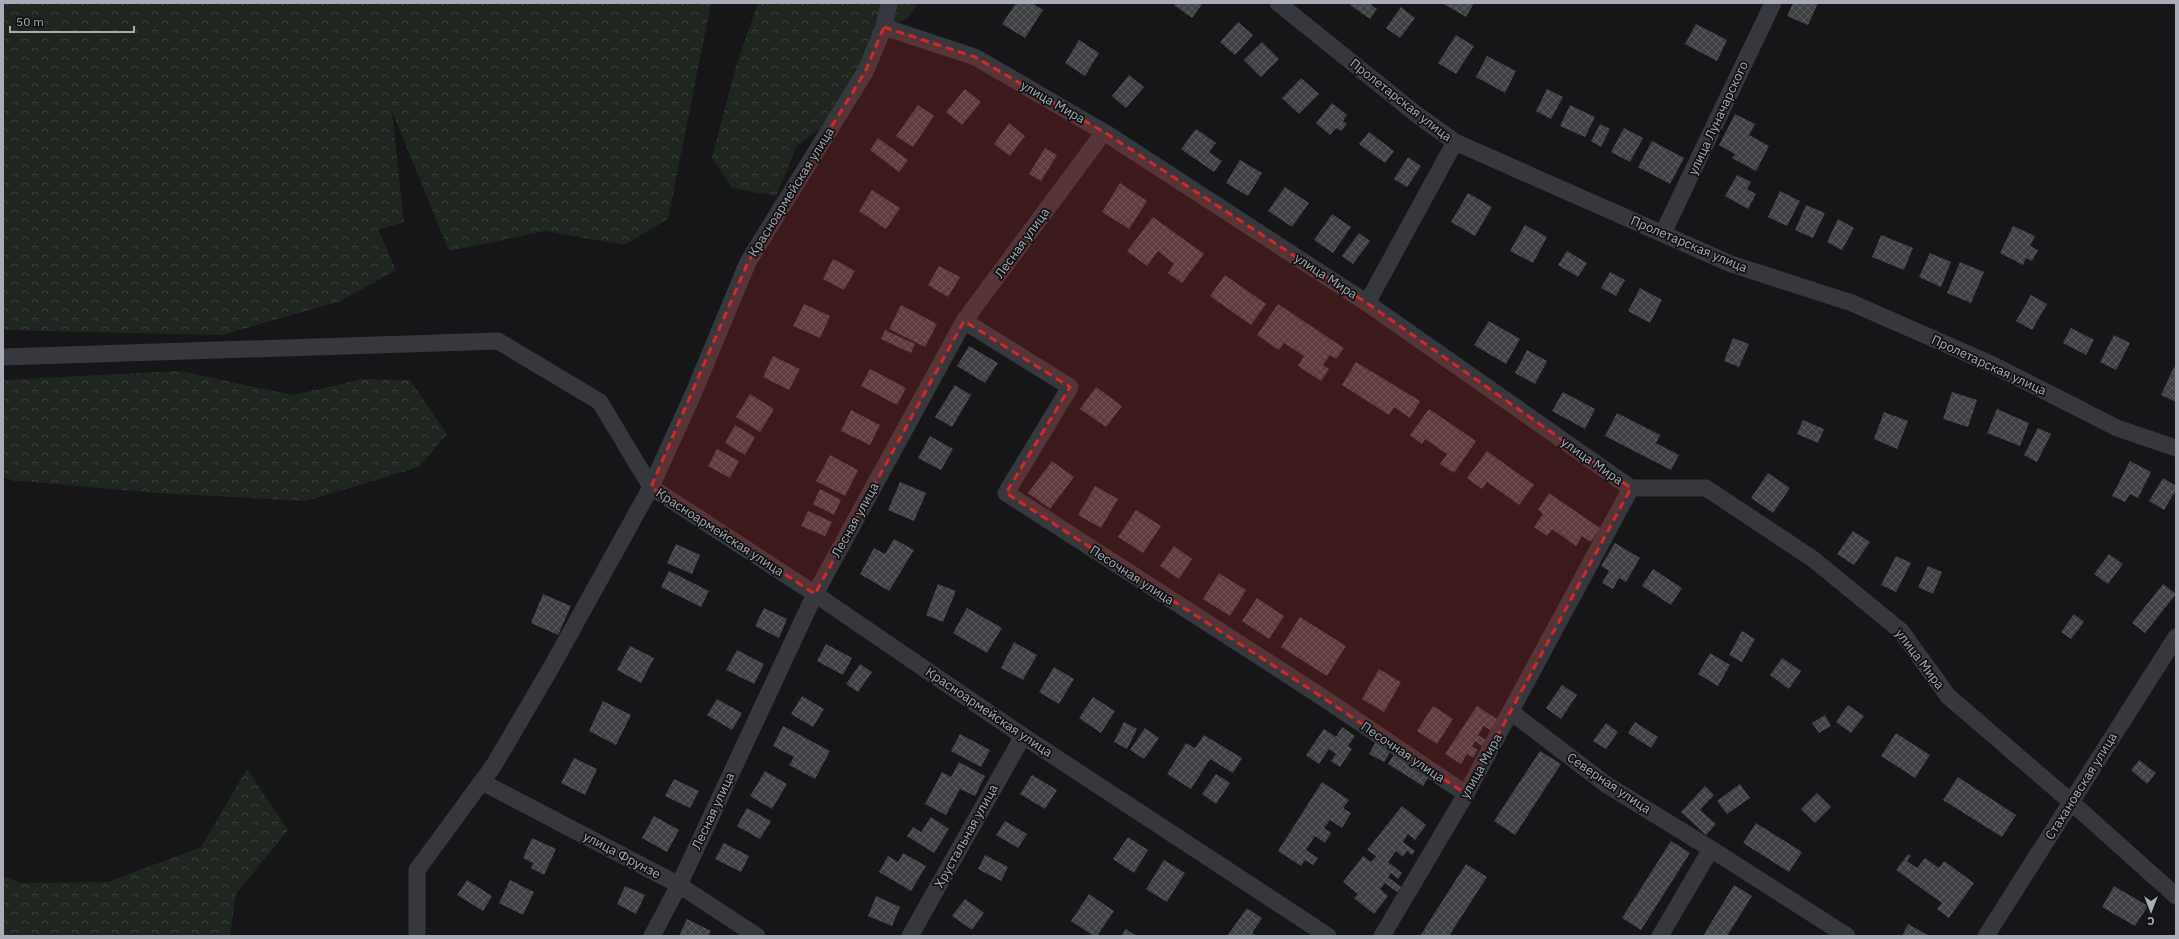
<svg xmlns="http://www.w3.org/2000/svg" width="2179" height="939" font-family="'IBM Plex Sans',sans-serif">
<defs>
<pattern id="forest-crowns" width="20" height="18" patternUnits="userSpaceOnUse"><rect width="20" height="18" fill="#1e261f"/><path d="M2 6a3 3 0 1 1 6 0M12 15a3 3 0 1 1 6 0" fill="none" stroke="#3c433d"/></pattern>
<pattern id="building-cross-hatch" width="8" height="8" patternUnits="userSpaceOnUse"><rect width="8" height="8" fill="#404145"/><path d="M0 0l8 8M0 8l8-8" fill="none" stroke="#595a5e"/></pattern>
</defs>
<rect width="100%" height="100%" fill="#161618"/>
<!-- forest -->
<path fill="url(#forest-crowns)" d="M3 3H711L668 219 624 245 546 231 449 251 392 111 404 222 378 230 396 270 341 301 222 335 3 330Z
M758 3H918L907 19 884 27 839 114 797 146 776 196 732 188 712 158 736 66Z
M180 371 293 395 363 379 410 380 447 434 419 467 306 501 158 493 10 480 3 477V380Z
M247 769 288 830 236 894 230 936H3V876L21 883 108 882 201 847Z"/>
<!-- building -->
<path fill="url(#building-cross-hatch)" d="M1016 3H1032L1043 10 1025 38 1002 24Z
M1176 3H1203L1192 18 1174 5Z
M1351 3H1369L1377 9 1370 19 1350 5Z
M1442 3H1474L1466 17Z
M1793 3H1818L1808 25 1787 16Z
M1401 7 1415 18 1400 38 1386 28Z
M1238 22 1253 35 1235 55 1220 42Z
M1696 24 1727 40 1717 61 1685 44Z
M1456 35 1474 46 1456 74 1438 63Z
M1079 40 1099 53 1085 76 1065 63Z
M1262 42 1279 59 1261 77 1244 60Z
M1487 56 1516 71 1505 93 1476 77Z
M1129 75 1144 87 1126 108 1112 96Z
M1301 78 1319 94 1299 114 1282 98Z
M965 89 981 102 962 125 946 112Z
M1547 89 1563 97 1551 119 1536 111Z
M1332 103 1347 115 1343 121 1347 124 1341 131 1336 128 1330 135 1316 123Z
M918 105 934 116 913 147 896 136Z
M1570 105 1595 117 1585 137 1560 126Z
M1735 114 1755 124 1749 135 1769 146 1756 171 1732 158 1735 154 1719 145Z
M1009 123 1025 136 1010 156 994 144Z
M1600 124 1610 129 1601 147 1591 141Z
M1624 128 1643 138 1630 162 1611 152Z
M1196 129 1216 143 1209 152 1222 161 1214 172 1181 149Z
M1369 132 1394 151 1385 163 1359 144Z
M878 138 908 160 899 172 870 150Z
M1652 141 1684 158 1670 184 1638 167Z
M1045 148 1057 155 1041 181 1029 174Z
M1408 157 1421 166 1407 187 1394 179Z
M1240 160 1262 173 1248 196 1226 183Z
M1737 175 1751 182 1747 189 1756 194 1748 209 1725 196Z
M1120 183 1147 201 1129 229 1102 212Z
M1285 187 1309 203 1292 227 1268 211Z
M872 190 900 208 886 229 859 211Z
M1780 191 1800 201 1787 226 1768 217Z
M1468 193 1492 207 1475 236 1451 222Z
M1806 205 1825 213 1813 238 1795 230Z
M1332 214 1351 227 1333 253 1314 240Z
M1153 217 1204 254 1182 283 1168 273 1174 264 1158 251 1147 266 1127 251Z
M1838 219 1854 228 1842 250 1827 242Z
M1525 225 1547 237 1533 263 1510 251Z
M2013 226 2035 236 2030 246 2038 250 2032 261 2026 258 2023 265 2000 253Z
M1359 233 1370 241 1353 264 1342 256Z
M1881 235 1913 248 1904 270 1872 257Z
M1567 251 1587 263 1578 277 1558 265Z
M1930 253 1951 262 1941 287 1919 277Z
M833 259 855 271 844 290 823 279Z
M1960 262 1984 272 1971 303 1947 293Z
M939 266 960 277 948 297 928 285Z
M1610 272 1625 280 1616 296 1601 288Z
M1225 275 1266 304 1251 325 1210 296Z
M1640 288 1662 300 1650 323 1628 311Z
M2031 295 2047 304 2032 330 2016 321Z
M804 304 830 316 820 338 793 326Z
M1278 304 1344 348 1336 359 1330 355 1323 365 1329 369 1321 381 1298 366 1304 356 1284 343 1279 350 1257 335Z
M901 305 937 324 925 347 889 329Z
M1489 321 1520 339 1506 364 1474 345Z
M2071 328 2094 340 2086 355 2063 343Z
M885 330 915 344 911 353 881 339Z
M2114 335 2130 343 2116 370 2100 362Z
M1733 338 1749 344 1739 367 1724 361Z
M969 346 998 363 985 383 957 366Z
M1527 350 1547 361 1535 384 1515 373Z
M773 356 800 369 789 390 763 377Z
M1356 362 1420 401 1410 418 1394 407 1389 415 1342 385Z
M2174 367 2176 368V402L2161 395Z
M870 369 906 388 897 405 861 386Z
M955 385 971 395 952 427 935 417Z
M1096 387 1122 406 1106 427 1080 409Z
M1563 392 1595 409 1585 429 1552 411Z
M1952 392 1977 400 1968 427 1943 419Z
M750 394 774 409 760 432 736 417Z
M1429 409 1476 441 1454 473 1440 464 1447 454 1425 439 1422 444 1410 435Z
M1997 409 2029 423 2020 446 1987 433Z
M851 410 880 425 870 445 841 431Z
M1884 412 1908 421 1897 449 1874 439Z
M1617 413 1660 435 1656 443 1679 455 1671 470 1605 436Z
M1803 420 1824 429 1818 443 1797 434Z
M735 425 755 437 745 455 725 443Z
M2038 428 2051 434 2037 462 2024 455Z
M930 436 953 449 941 470 918 458Z
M717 449 739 461 730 478 708 466Z
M1487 451 1534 485 1519 505 1487 482 1482 489 1467 478Z
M830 455 858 470 845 496 816 481Z
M1052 461 1074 477 1050 509 1028 493Z
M2130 461 2151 472 2138 498 2130 494 2125 502 2112 496Z
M1768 473 1790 488 1773 513 1751 498Z
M2163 478 2176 486V490L2164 510 2149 501Z
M900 482 926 493 914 521 888 510Z
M1095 486 1118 499 1101 528 1078 515Z
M820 489 841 500 834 515 813 504Z
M1549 493 1600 528 1591 542 1582 536 1576 546 1552 529 1547 536 1534 527 1543 514 1538 510Z
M1136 510 1161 526 1143 553 1118 537Z
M808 511 832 522 825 536 801 526Z
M1853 531 1870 542 1854 565 1837 554Z
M894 539 914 550 889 591 860 574 874 548 885 554Z
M1615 543 1640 558 1626 582 1619 578 1613 589 1602 583 1609 571 1601 566Z
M676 544 700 555 692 574 667 563Z
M1174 546 1192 559 1179 579 1160 566Z
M2109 554 2123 564 2108 584 2094 574Z
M1896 556 1911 563 1896 592 1881 585Z
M1928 566 1942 572 1933 594 1918 587Z
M1653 569 1682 588 1671 605 1642 586Z
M669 571 709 591 701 607 661 587Z
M1219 573 1246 590 1230 616 1203 599Z
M938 584 956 591 943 622 926 615Z
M2163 584 2176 594 2145 633 2132 623Z
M543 594 571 606 558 635 531 623Z
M1257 598 1284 616 1269 639 1242 621Z
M764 608 787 619 779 638 755 626Z
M967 608 1002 628 987 653 953 633Z
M2074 614 2084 622 2071 639 2061 632Z
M1300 617 1346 646 1327 676 1281 647Z
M1742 631 1755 639 1742 662 1729 655Z
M1014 642 1037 655 1023 680 1001 668Z
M826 644 852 658 843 675 817 661Z
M630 646 654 658 641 683 617 670Z
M737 650 764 664 754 684 726 670Z
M1710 653 1730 665 1718 686 1698 674Z
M1782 658 1801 671 1789 689 1770 675Z
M860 664 872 672 858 692 846 684Z
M1054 667 1074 679 1059 704 1039 692Z
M1379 669 1401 682 1384 712 1362 699Z
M1562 685 1577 695 1561 719 1546 708Z
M802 696 824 709 813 727 791 714Z
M1093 697 1115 711 1101 733 1079 718Z
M717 699 742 713 732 730 707 715Z
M603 701 631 715 616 745 589 731Z
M1848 705 1864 716 1851 733 1836 722Z
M1433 706 1453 719 1437 744 1417 731Z
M1477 706 1500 721 1493 732 1484 726 1478 735 1486 740 1482 746 1475 741 1472 746 1478 750 1473 758 1467 754 1461 764 1445 754Z
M1825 715 1831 726 1819 733 1812 723Z
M1124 722 1137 729 1127 749 1114 742Z
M1635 722 1658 737 1651 748 1628 733Z
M1606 723 1618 732 1606 749 1593 741Z
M783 726 830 751 815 779 789 765 794 757 773 746Z
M1342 727 1355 736 1348 746 1352 749 1340 767 1331 761 1336 754 1329 749 1319 764 1306 755 1324 729 1336 737Z
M1145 728 1159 738 1144 759 1130 750Z
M1896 733 1930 755 1915 778 1881 756Z
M960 734 990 750 981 767 951 751Z
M1204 735 1242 758 1233 773 1210 759 1191 789 1167 774 1186 743 1195 748Z
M1375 743 1390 752 1384 762 1369 754Z
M1540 751 1561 764 1515 835 1494 821Z
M1394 754 1429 776 1423 786 1388 764Z
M574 758 597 769 585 795 561 783Z
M2139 760 2156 773 2147 784 2131 770Z
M959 762 985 776 975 796 960 789 946 815 925 804 942 772 951 777Z
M765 771 787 784 772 809 750 796Z
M1216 774 1230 783 1216 804 1202 794Z
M1032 775 1057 790 1045 809 1020 794Z
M1958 777 2016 815 2002 837 1943 800Z
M674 779 699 791 690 808 665 796Z
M1322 782 1349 800 1343 808 1351 813 1342 828 1330 820 1324 828 1331 833 1325 843 1315 836 1306 850 1318 858 1313 865 1305 860 1301 866 1278 851Z
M1740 784 1750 798 1727 814 1717 801Z
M1705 786 1714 795 1700 810 1716 824 1706 835 1681 812Z
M1817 793 1831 807 1815 823 1801 809Z
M1402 806 1426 825 1415 840 1408 834 1403 842 1415 851 1412 855 1407 851 1403 857 1396 851 1388 862 1402 873 1398 879 1391 873 1388 877 1401 887 1397 892 1385 883 1380 889 1388 896 1374 914 1354 898 1358 894 1343 882 1363 856 1371 862 1376 856 1367 850Z
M747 808 771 821 760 839 737 826Z
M654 816 679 830 667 852 642 838Z
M931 817 949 829 934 853 907 836 913 827 921 832Z
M1005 821 1027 834 1018 848 996 835Z
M1756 823 1802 852 1789 872 1743 843Z
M1128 837 1148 850 1134 873 1113 859Z
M532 838 556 849 544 875 531 868 533 863 523 858Z
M1671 841 1690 853 1641 930 1622 918Z
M724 843 749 856 741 872 715 859Z
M903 853 926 866 911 891 879 872 888 856 898 862Z
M1908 854 1911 856 1907 861 1917 868 1925 858 1939 868 1944 861 1974 883 1949 918 1937 909 1942 903 1896 870Z
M985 855 1008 867 1001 881 978 869Z
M1164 860 1185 873 1167 902 1146 889Z
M1466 864 1487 877 1449 936H1420Z
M467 880 492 896 483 911 457 895Z
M510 880 534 892 523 915 499 903Z
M1734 885 1752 896 1727 936H1703Z
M625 886 645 895 636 914 617 904Z
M2114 886 2148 906 2135 926 2102 907Z
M1089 894 1114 911 1097 936H1094L1071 921Z
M876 896 900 907 892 926 868 916Z
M965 899 984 913 972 930 952 916Z
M1247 908 1262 918 1252 933 1257 936H1227Z
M687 919 711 931 708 936H679Z
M1908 924 1928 935 1927 936H1902Z
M1126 929 1137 936H1121Z"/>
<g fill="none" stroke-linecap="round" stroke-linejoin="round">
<!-- minor -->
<path stroke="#37383d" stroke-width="17" d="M1278 3 1416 114 1455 142 1731 264 1852 303 1991 364 2117 428 2176 448
M884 27 889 3
M1663 233 1773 3
M1367 303 1455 142
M964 321 1070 387 1006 493 1322 697 1466 794
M3 357 498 341 600 402 651 487 815 594 1023 736 1328 936
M1511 712 1607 785 1711 849 1660 936
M482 782 679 885 757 936
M1711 849 1847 936
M417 936V870L494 765 552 666 651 487 694 392 748 262 865 72 884 27 975 57 1104 132 1367 303 1631 488H1706L1813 559 1901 631 1948 696 2071 802 2176 896
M652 936 679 885 815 594 964 321 1104 132
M910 936 1023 736
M1382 936 1466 794 1631 488
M1986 936 2176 637"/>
</g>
<!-- marked area -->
<path fill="#d62828" fill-opacity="0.2" stroke="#d62828" stroke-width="3" stroke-dasharray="8 5" stroke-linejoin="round" d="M884 27 975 57 1104 132 1367 303 1631 488 1466 794 1322 697 1006 493 1070 387 964 321 815 594 651 487 748 262 865 72Z"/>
<g text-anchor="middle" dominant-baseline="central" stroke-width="3.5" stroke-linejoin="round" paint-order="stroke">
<!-- street labels -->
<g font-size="13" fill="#a8adb8" stroke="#111113">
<text transform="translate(1401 100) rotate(38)">Пролетарская улица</text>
<text transform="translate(1053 102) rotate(30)">улица Мира</text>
<text transform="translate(1718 118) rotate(-65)">улица Луначарского</text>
<text transform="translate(791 192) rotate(-58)">Красноармейская улица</text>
<text transform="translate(1022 243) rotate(-54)">Лесная улица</text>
<text transform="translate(1689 244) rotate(23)">Пролетарская улица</text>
<text transform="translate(1326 276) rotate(33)">улица Мира</text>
<text transform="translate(1989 365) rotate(25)">Пролетарская улица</text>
<text transform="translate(1592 461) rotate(35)">улица Мира</text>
<text transform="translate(855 520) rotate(-61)">Лесная улица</text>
<text transform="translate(720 532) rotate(33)">Красноармейская улица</text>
<text transform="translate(1132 575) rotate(33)">Песочная улица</text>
<text transform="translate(1920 659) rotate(53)">улица Мира</text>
<text transform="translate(989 712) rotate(34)">Красноармейская улица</text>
<text transform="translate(1403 752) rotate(34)">Песочная улица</text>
<text transform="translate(1481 766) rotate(-61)">улица Мира</text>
<text transform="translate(1609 783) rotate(34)">Северная улица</text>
<text transform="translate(2081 786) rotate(-58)">Стахановская улица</text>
<text transform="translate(713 811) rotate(-65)">Лесная улица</text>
<text transform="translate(966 836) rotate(-61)">Хрустальная улица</text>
<text transform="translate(622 855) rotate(28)">улица Фрунзе</text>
</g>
</g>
<!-- border -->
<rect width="2179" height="939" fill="none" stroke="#a8adb8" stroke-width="8"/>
<!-- north arrow -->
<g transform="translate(2151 911) rotate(180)" stroke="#111113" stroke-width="3" paint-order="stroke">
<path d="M0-3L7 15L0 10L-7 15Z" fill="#a8adb8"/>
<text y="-6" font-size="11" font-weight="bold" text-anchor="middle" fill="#a8adb8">С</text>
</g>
<!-- scale -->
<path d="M10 26v6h124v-6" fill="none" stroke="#a8adb8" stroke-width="2"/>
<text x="16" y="26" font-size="12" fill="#a8adb8" stroke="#111113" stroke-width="3" paint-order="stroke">50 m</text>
</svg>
